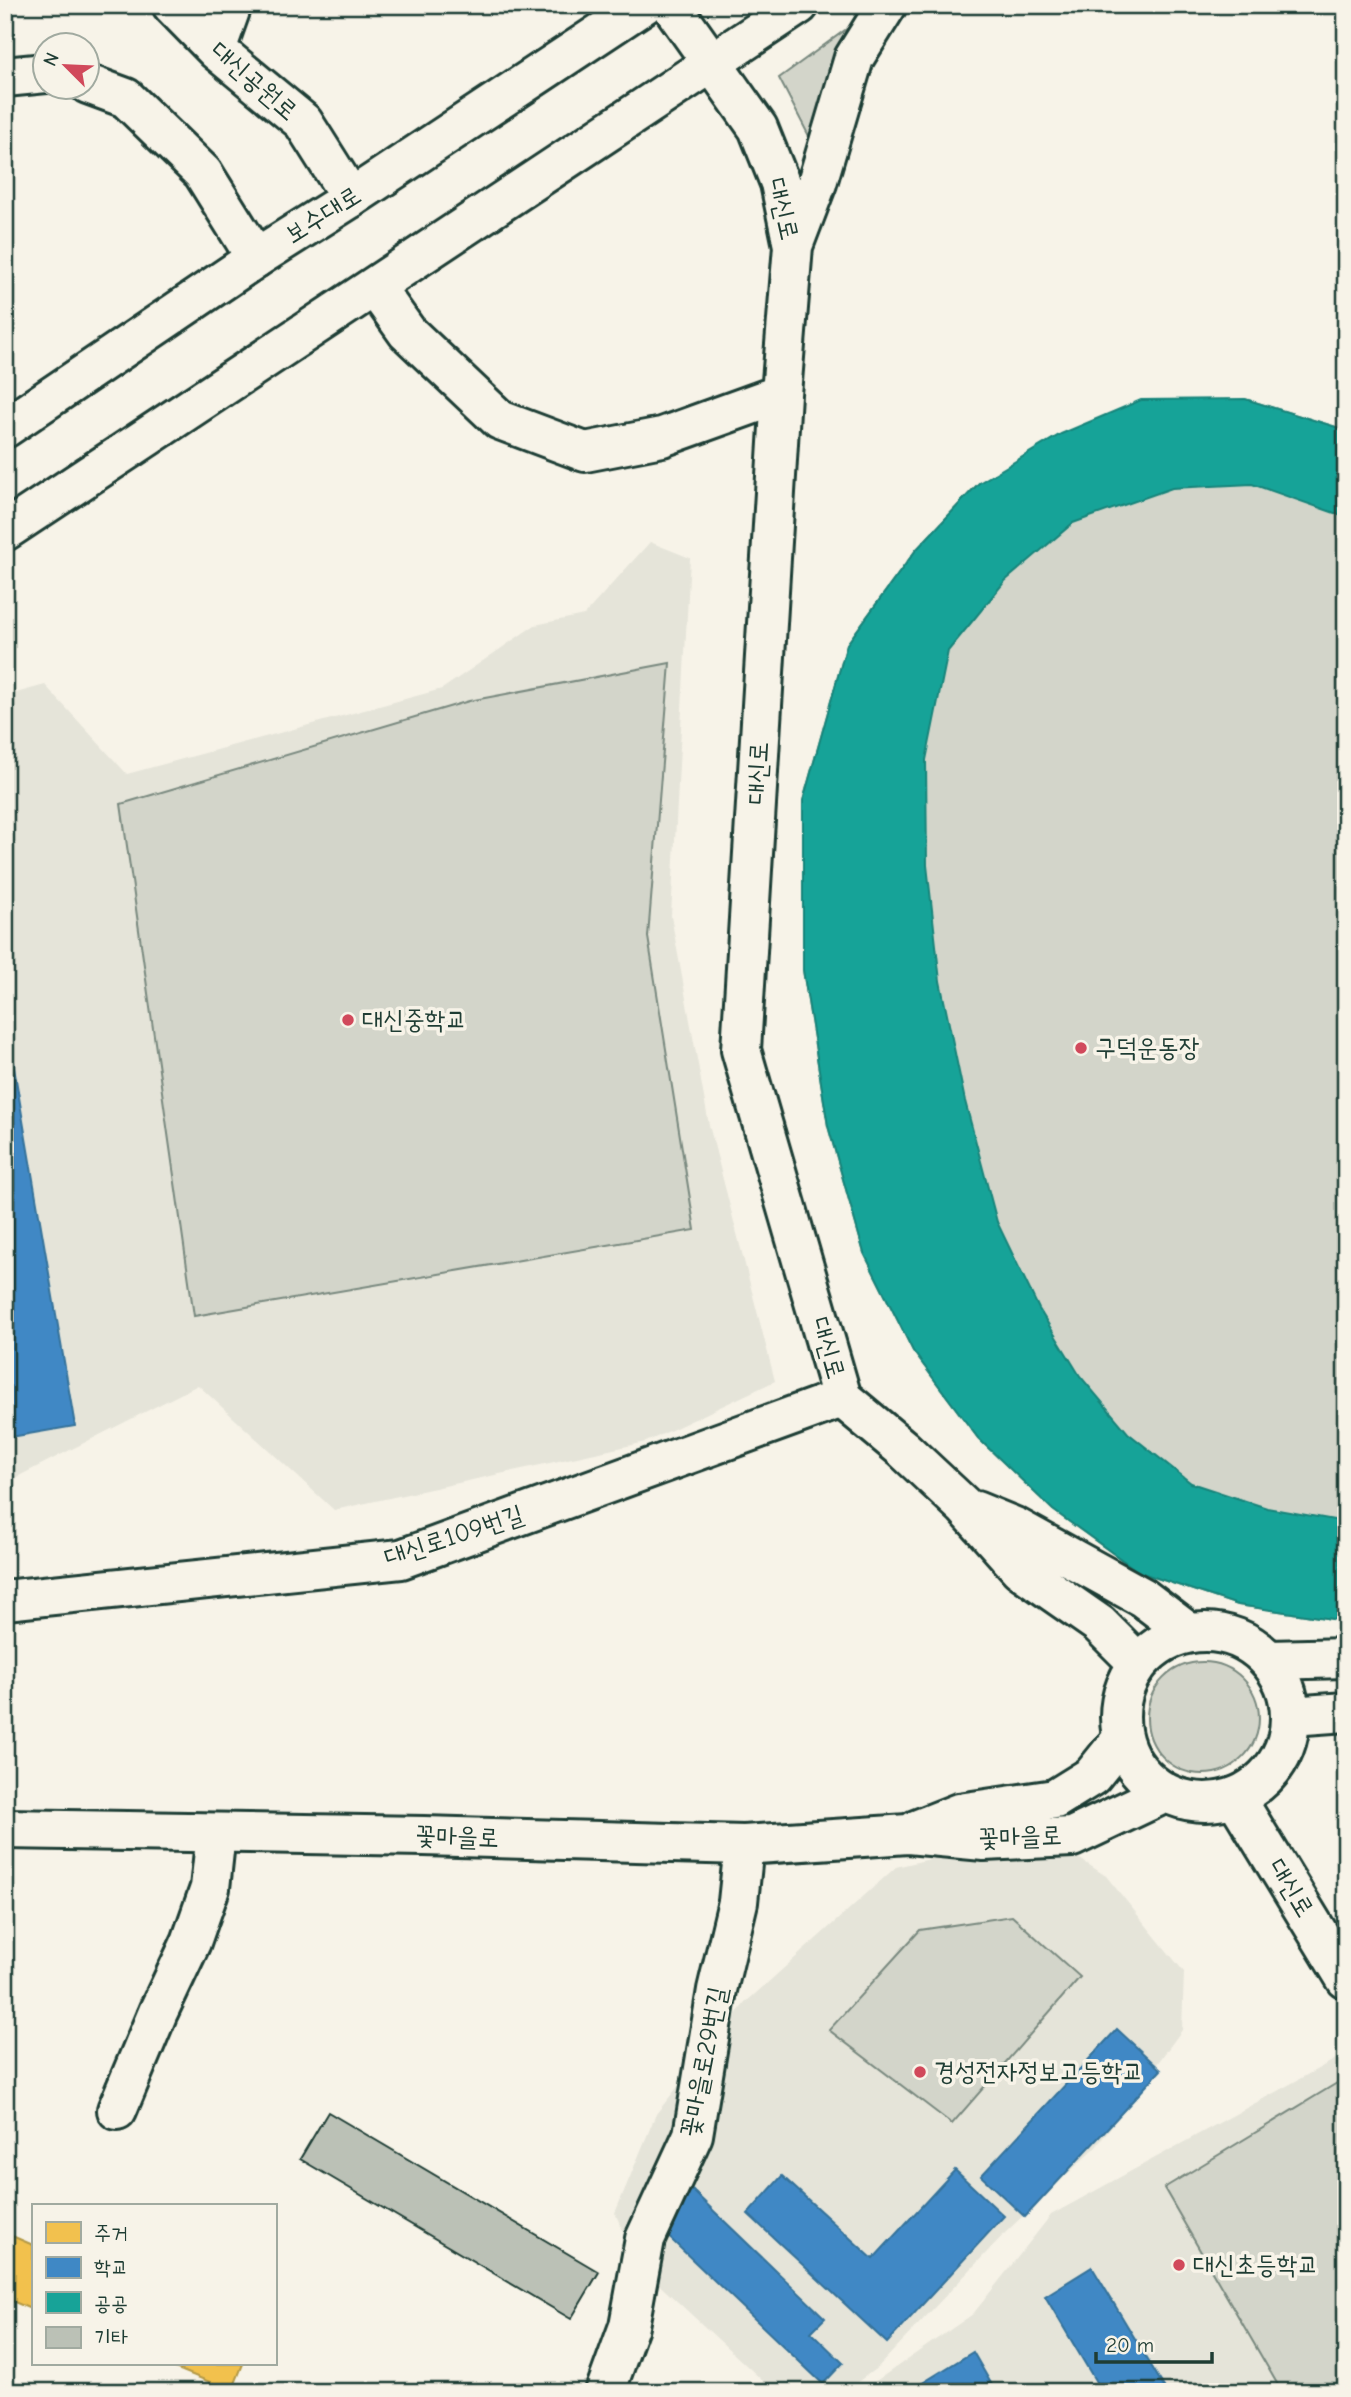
<svg xmlns="http://www.w3.org/2000/svg" width="1351" height="2397" font-family="'Comic Neue','Poor Story',sans-serif">
<rect width="100%" height="100%" fill="#f7f3e8"/>
<filter id="ink" filterUnits="userSpaceOnUse"><feTurbulence type="fractalNoise" baseFrequency=".0143" numOctaves="2"/><feDisplacementMap in="SourceGraphic" scale="14" xChannelSelector="R" yChannelSelector="G"/><feConvolveMatrix kernelMatrix="1 2 1 2 8 2 1 2 1" color-interpolation-filters="sRGB"/></filter>
<g filter="url(#ink)">
<!-- built -->
<path fill="#e5e4d9" d="M650 542 690 558 671 916 709 1125 775 1381 646 1442 334 1510 198 1385 5 1483V696L45 685 127 774 442 689 535 625 584 615Z
M1040 1833 1106 1876 1184 1972 1182 2030 1096 2147 1006 2232 878 2367 844 2392H775L639 2266 615 2213 656 2114 745 2003 896 1867Z
M1345 2054 1346 2392H860L973 2314 1051 2215Z"/>
<!-- green -->
<path fill="#d3d5ca" stroke="#79897f" stroke-width="2" d="M848 28 811 140 779 78Z
M1245 399 1336 427 1346 432V1621L1238 1605 1139 1572 1053 1510 978 1438 913 1351 864 1253 828 1126 803 970V801L847 644 916 550 979 483Z
M670 663 648 937 695 1230 194 1316 121 804 469 701Z
M1147 1718a56 56 0 1 1 112 0a56 56 0 1 1-112 0Z
M1012 1916 1080 1977 952 2124 829 2030 920 1930Z
M1342 2080 1346 2086V2392H1282L1164 2188Z"/>
<!-- homes -->
<path fill="#f2c14e" stroke="#b39946" stroke-width="2" d="M5 2233 33 2245V2310L5 2298Z
M165 2364H243L232 2391Z"/>
<!-- schools -->
<path fill="#3f88c5" stroke="#35729a" stroke-width="2" d="M5 1015 75 1426 5 1438Z
M1117 2029 1161 2070 1025 2217 981 2176Z
M955 2170 1004 2216 887 2343 748 2214 782 2176 873 2259Z
M692 2190 825 2318 811 2332 843 2363 823 2384 657 2226Z
M1092 2267 1167 2392H1102L1045 2296Z
M973 2352 996 2392H908Z"/>
<!-- public -->
<path fill="#17a398" stroke="#19847a" stroke-width="2" d="M1245 399 1336 427 1346 432V517L1252 484 1172 488 1073 523 1005 581 948 651 926 760 927 865 940 981 965 1101 997 1222 1039 1309 1080 1376 1128 1433 1191 1483 1267 1508 1346 1522V1621L1238 1605 1139 1572 1053 1510 978 1438 913 1351 864 1253 828 1126 803 970V801L847 644 916 550 979 483 1061 434 1141 400Z"/>
<!-- building -->
<path fill="#bbc1b6" stroke="#1f3d34" stroke-width="2" d="M328 2112 599 2272 571 2319 300 2159Z"/>
<g fill="none" stroke-linecap="round" stroke-linejoin="round">
<defs>
<path id="minor" d="M172 5 216 50 303 122 351 198
M671 5 758 128 780 183 793 246 781 394 741 1050 842 1398 902 1448 964 1506 1020 1569 1099 1624 1138 1663
M216 50 232 5
M5 77 46 73
M88 84 126 98 203 173 256 258
M793 246 817 183 854 58 887 5
M375 287 407 332 500 420 585 452 662 437 781 394
M976 1511 1015 1527 1142 1597 1188 1632
M5 1600 401 1559 842 1398
M1235 1797 1346 1979
M117 2110 158 2012 191 1942 210 1888 216 1833
M605 2392 629 2326 645 2239 693 2135 717 1990 738 1902 744 1845"/>
<path id="major" d="M5 428 256 258 351 198 643 5
M5 531 799 5
M1120 1717a85 85 0 1 1 170 0a85 85 0 1 1-170 0Z
M1270 1660 1346 1658
M1291 1716 1346 1712
M5 1829 424 1836 744 1845 908 1834 984 1841 1072 1837 1165 1793
M916 1830 959 1813 1055 1799 1092 1776 1121 1740"/>
</defs>
<!-- minor casing -->
<use href="#minor" stroke="#1f3d34" stroke-width="44"/>
<!-- major casing -->
<use href="#major" stroke="#1f3d34" stroke-width="44"/>
<!-- minor -->
<use href="#minor" stroke="#f7f3e8" stroke-width="38"/>
<!-- major -->
<use href="#major" stroke="#f7f3e8" stroke-width="38"/>
</g>
</g>
<!-- markers -->
<g fill="#d1495b" stroke="#f7f3e8" stroke-width="2.5">
<circle cx="348" cy="1020" r="7"/>
<circle cx="1081" cy="1048" r="7"/>
<circle cx="920" cy="2072" r="7"/>
<circle cx="1179" cy="2265" r="7"/>
</g>
<g text-anchor="middle" dominant-baseline="central" stroke-width="7" stroke-linejoin="round" paint-order="stroke">
<!-- street labels -->
<g font-size="26" fill="#1f3d34" stroke="#f7f3e8">
<text transform="translate(254 81) rotate(41)">대신공원로</text>
<text transform="translate(783 209) rotate(77)">대신로</text>
<text transform="translate(323 215) rotate(-32)">보수대로</text>
<text transform="translate(758 773) rotate(-87)">대신로</text>
<text transform="translate(828 1348) rotate(74)">대신로</text>
<text transform="translate(454 1536) rotate(-18)">대신로109번길</text>
<text transform="translate(457 1837) rotate(2)">꽃마을로</text>
<text transform="translate(1020 1837) rotate(-2)">꽃마을로</text>
<text transform="translate(1291 1888) rotate(59)">대신로</text>
<text transform="translate(704 2062) rotate(-79)">꽃마을로29번길</text>
</g>
<!-- poi labels -->
<g font-size="26" fill="#1f3d34" stroke="#f7f3e8" text-anchor="start">
<text x="362" y="1020">대신중학교</text>
<text x="1095" y="1048">구덕운동장</text>
<text x="934" y="2072">경성전자정보고등학교</text>
<text x="1193" y="2265">대신초등학교</text>
</g>
</g>
<!-- margin -->
<rect width="1351" height="2397" fill="none" stroke="#f7f3e8" stroke-width="28"/>
<rect x="14" y="14" width="1323" height="2369" fill="none" stroke="#1f3d34" stroke-width="2.5" filter="url(#ink)"/>
<!-- legend -->
<rect x="32" y="2204" width="245" height="161" fill="#f7f3e8" stroke="#a1aaa0" stroke-width="2"/>
<rect x="46" y="2222" width="35" height="21" fill="#f2c14e" stroke="#a1aaa0" stroke-width="2"/>
<text x="94" y="2240" font-size="21" fill="#1f3d34">주거</text>
<rect x="46" y="2257" width="35" height="21" fill="#3f88c5" stroke="#a1aaa0" stroke-width="2"/>
<text x="94" y="2274" font-size="21" fill="#1f3d34">학교</text>
<rect x="46" y="2292" width="35" height="21" fill="#17a398" stroke="#a1aaa0" stroke-width="2"/>
<text x="94" y="2310" font-size="21" fill="#1f3d34">공공</text>
<rect x="46" y="2327" width="35" height="21" fill="#bbc1b6" stroke="#a1aaa0" stroke-width="2"/>
<text x="94" y="2344" font-size="21" fill="#1f3d34">기타</text>
<!-- north arrow -->
<g transform="translate(66 66) rotate(294)"><circle r="33" fill="#f7f3e8" stroke="#a1aaa0" stroke-width="2"/>
<path d="M0-5L12 26L0 18L-12 26Z" fill="#d1495b"/>
<text y="-10" font-size="19" font-weight="bold" text-anchor="middle" fill="#1f3d34">N</text>
</g>
<!-- scale -->
<path d="M1096 2352v10h116v-10" fill="none" stroke="#1f3d34" stroke-width="3.5"/>
<text x="1106" y="2352" font-size="21" fill="#1f3d34" stroke="#f7f3e8" stroke-width="5" paint-order="stroke">20 m</text>
</svg>
